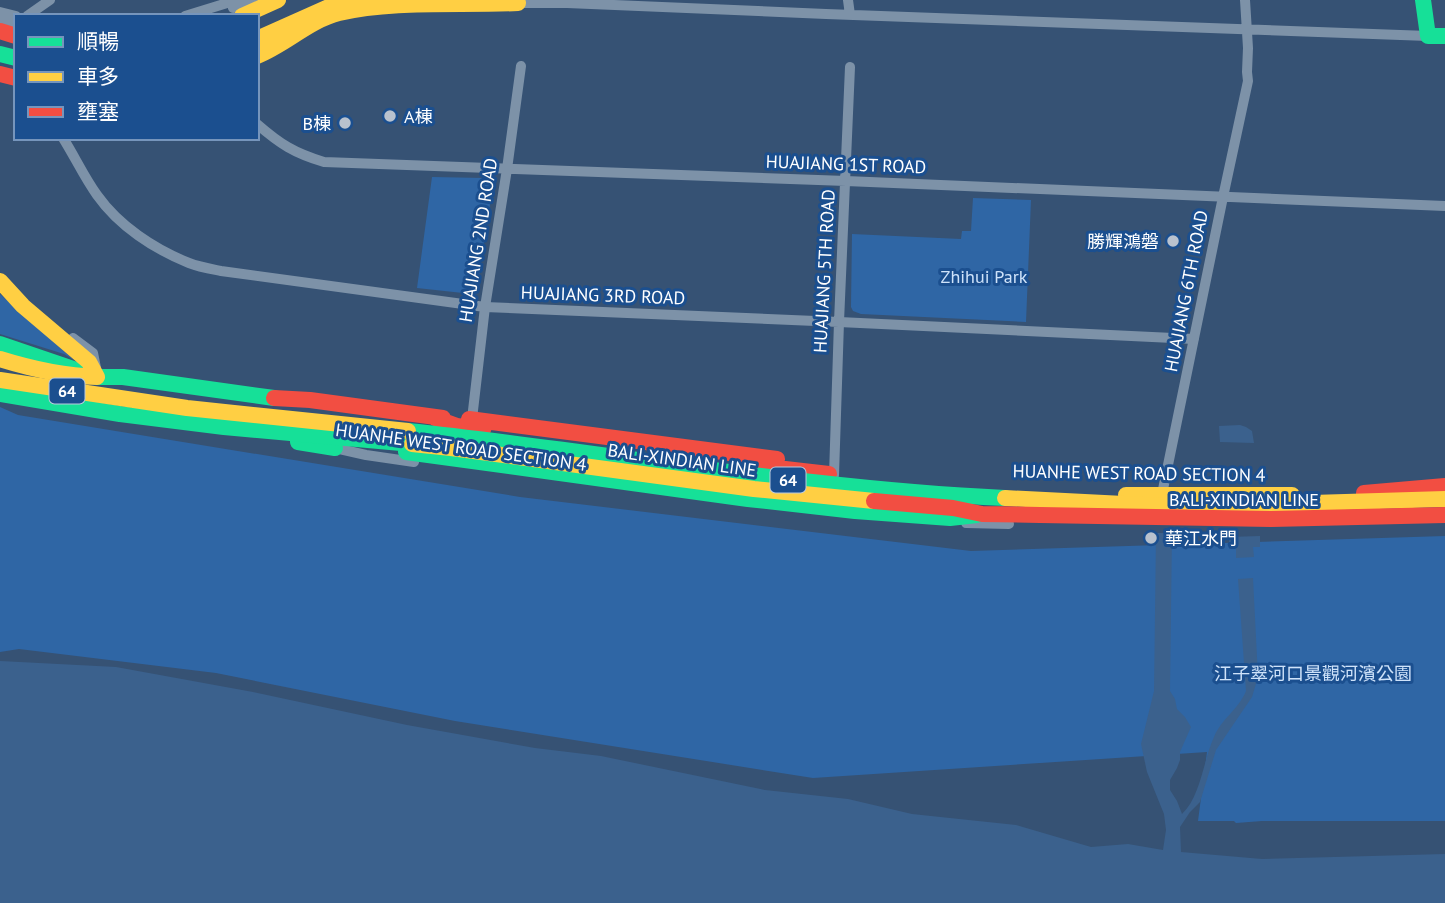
<svg xmlns="http://www.w3.org/2000/svg" width="1445" height="903" font-family="'PT Sans','Noto Sans TC',sans-serif">
<rect width="100%" height="100%" fill="#365274"/>
<!-- green -->
<path fill="#2f66a5" d="M432 177 484 178 491 182 493 185 477 289 472 294 417 288Z
M973 198 1031 200 1026 322 861 314 853 311 851 307 852 234 961 239 962 231H971Z
M0 294 74 360 64 354 0 334Z
M0 407 18 415 520 497 971 551 1445 536V821H1262L1236 823 1234 821H1198L1207 752 813 778 455 721 216 673 19 649 0 652Z"/>
<!-- water -->
<path fill="#3b618d" d="M1240 425 1246 427 1252 431 1254 443 1220 442 1219 426Z
M1156 533H1172L1170 691 1175 699 1177 709 1185 717 1191 727 1180 752V760L1177 768 1170 780V790L1177 801 1182 814C1201 796 1203 761 1214 737 1222 718 1239 709 1246 691L1238 579 1253 578 1258 677 1252 697 1216 750 1200 802 1190 812 1180 827 1181 852 1262 859 1445 854V903H0V661L116 667 253 692 407 725 535 748 601 756 765 790 848 799 912 814 1016 825 1091 847 1128 844 1163 850 1166 830 1164 814 1147 772 1141 744 1154 691Z
M1260 536V547H1253L1254 557 1236 558V548H1229V537Z"/>
<g fill="none" stroke-linecap="round" stroke-linejoin="round">
<!-- street -->
<path stroke="#7d92a8" stroke-width="10" d="M848 0 850 15
M518 3H567L826 14 1428 36
M233 8 253 0
M0 12 16 16
M27 16 50 0
M185 16 237 0
M0 20 16 24
M257 124C280 144 294 153 324 162L846 181 1445 206
M63 138C75 157 84 177 97 195 119 226 154 249 189 263 199 267 211 269 221 271L485 307 839 322 1194 339
M73 338 93 353 96 368
M472 419 485 307 507 169 521 66
M335 448 366 455 414 462
M834 475 839 322 850 67
M1161 499 1223 197 1248 81 1247 72 1248 48 1245 0
M966 523 1009 524"/>
<!-- fast -->
<path stroke="#16e098" stroke-width="16" d="M1423 0 1428 36H1445
M0 54 16 58
M0 344 97 377H123L274 398
M298 442 335 448
M406 452 748 499 855 511 950 518 977 515"/>
<!-- slow -->
<path stroke="#ffcf43" stroke-width="16" d="M242 16 278 0
M257 39 342 1H352L372 5
M257 56C285 45 310 20 339 13 394 0 461 6 518 3
M0 281 23 306 89 362 97 377
M0 359C32 369 64 376 97 377
M1126 495H1292"/>
<!-- jam -->
<path stroke="#f24e42" stroke-width="16" d="M0 31 16 36
M0 74 16 78
M274 398 310 400 443 418
M435 418 457 426 483 430
M469 419 777 459
M759 466 829 474
M1364 493 1445 486"/>
<!-- fast-bridge -->
<path stroke="#16e098" stroke-width="16" d="M0 394 120 414 224 427 412 444
M408 431C607 452 805 489 1005 498"/>
<!-- slow-bridge -->
<path stroke="#ffcf43" stroke-width="16" d="M0 380 187 408 408 431
M412 444 451 448 754 489 874 501
M1005 498 1183 507 1445 499"/>
<!-- jam-bridge -->
<path stroke="#f24e42" stroke-width="16" d="M874 501 953 508 982 514 1040 515 1271 519 1445 515"/>
</g>
<!-- markers -->
<g fill="#b9c2ce" stroke="#1b4f8f" stroke-width="2.5">
<circle cx="390" cy="116" r="7"/>
<circle cx="345" cy="123" r="7"/>
<circle cx="1173" cy="241" r="7"/>
<circle cx="1151" cy="538" r="7"/>
</g>
<g text-anchor="middle" dominant-baseline="central" stroke-width="6" stroke-linejoin="round" paint-order="stroke">
<!-- shield labels -->
<g fill="#1b4f8f" stroke="#bbcadd" stroke-width="2">
<rect x="49.5" y="378.5" width="35" height="25" rx="5"/>
<rect x="770.5" y="467.5" width="35" height="25" rx="5"/>
</g>
<g font-size="16" font-weight="bold" fill="#fff">
<text x="67" y="391">64</text>
<text x="788" y="480">64</text>
</g>
<!-- poi labels -->
<g font-size="18" fill="#fff" stroke="#1b4f8f" text-anchor="start">
<text x="404" y="116">A棟</text>
<text x="331" y="123" text-anchor="end">B棟</text>
<text x="1159" y="241" text-anchor="end">勝輝鴻磐</text>
<text x="1165" y="538">華江水門</text>
</g>
<!-- street labels -->
<g font-size="18" fill="#fff" stroke="#1b4f8f">
<text transform="translate(846 164) rotate(2)">HUAJIANG 1ST ROAD</text>
<text transform="translate(478 240) rotate(-81)">HUAJIANG 2ND ROAD</text>
<text transform="translate(824 271) rotate(-87)">HUAJIANG 5TH ROAD</text>
<text transform="translate(1186 291) rotate(-79)">HUAJIANG 6TH ROAD</text>
<text transform="translate(603 295) rotate(2)">HUAJIANG 3RD ROAD</text>
<text transform="translate(461 447) rotate(8)">HUANHE WEST ROAD SECTION 4</text>
<text transform="translate(682 460) rotate(8)">BALI-XINDIAN LINE</text>
<text transform="translate(1139 473) rotate(1)">HUANHE WEST ROAD SECTION 4</text>
<text x="1244" y="499">BALI-XINDIAN LINE</text>
</g>
<!-- park labels -->
<g font-size="18" fill="#cfe3fa" stroke="#1b4f8f">
<text x="984" y="276">Zhihui Park</text>
<text x="1313" y="673">江子翠河口景觀河濱公園</text>
</g>
</g>
<!-- legend -->
<rect x="14" y="14" width="245" height="126" fill="#1b4f8f" stroke="#7695bc" stroke-width="2"/>
<rect x="28" y="37" width="35" height="10" fill="#16e098" stroke="#7695bc" stroke-width="2"/>
<text x="77" y="49" font-size="21" fill="#ffffff">順暢</text>
<rect x="28" y="72" width="35" height="10" fill="#ffcf43" stroke="#7695bc" stroke-width="2"/>
<text x="77" y="84" font-size="21" fill="#ffffff">車多</text>
<rect x="28" y="107" width="35" height="10" fill="#f24e42" stroke="#7695bc" stroke-width="2"/>
<text x="77" y="119" font-size="21" fill="#ffffff">壅塞</text>
</svg>
